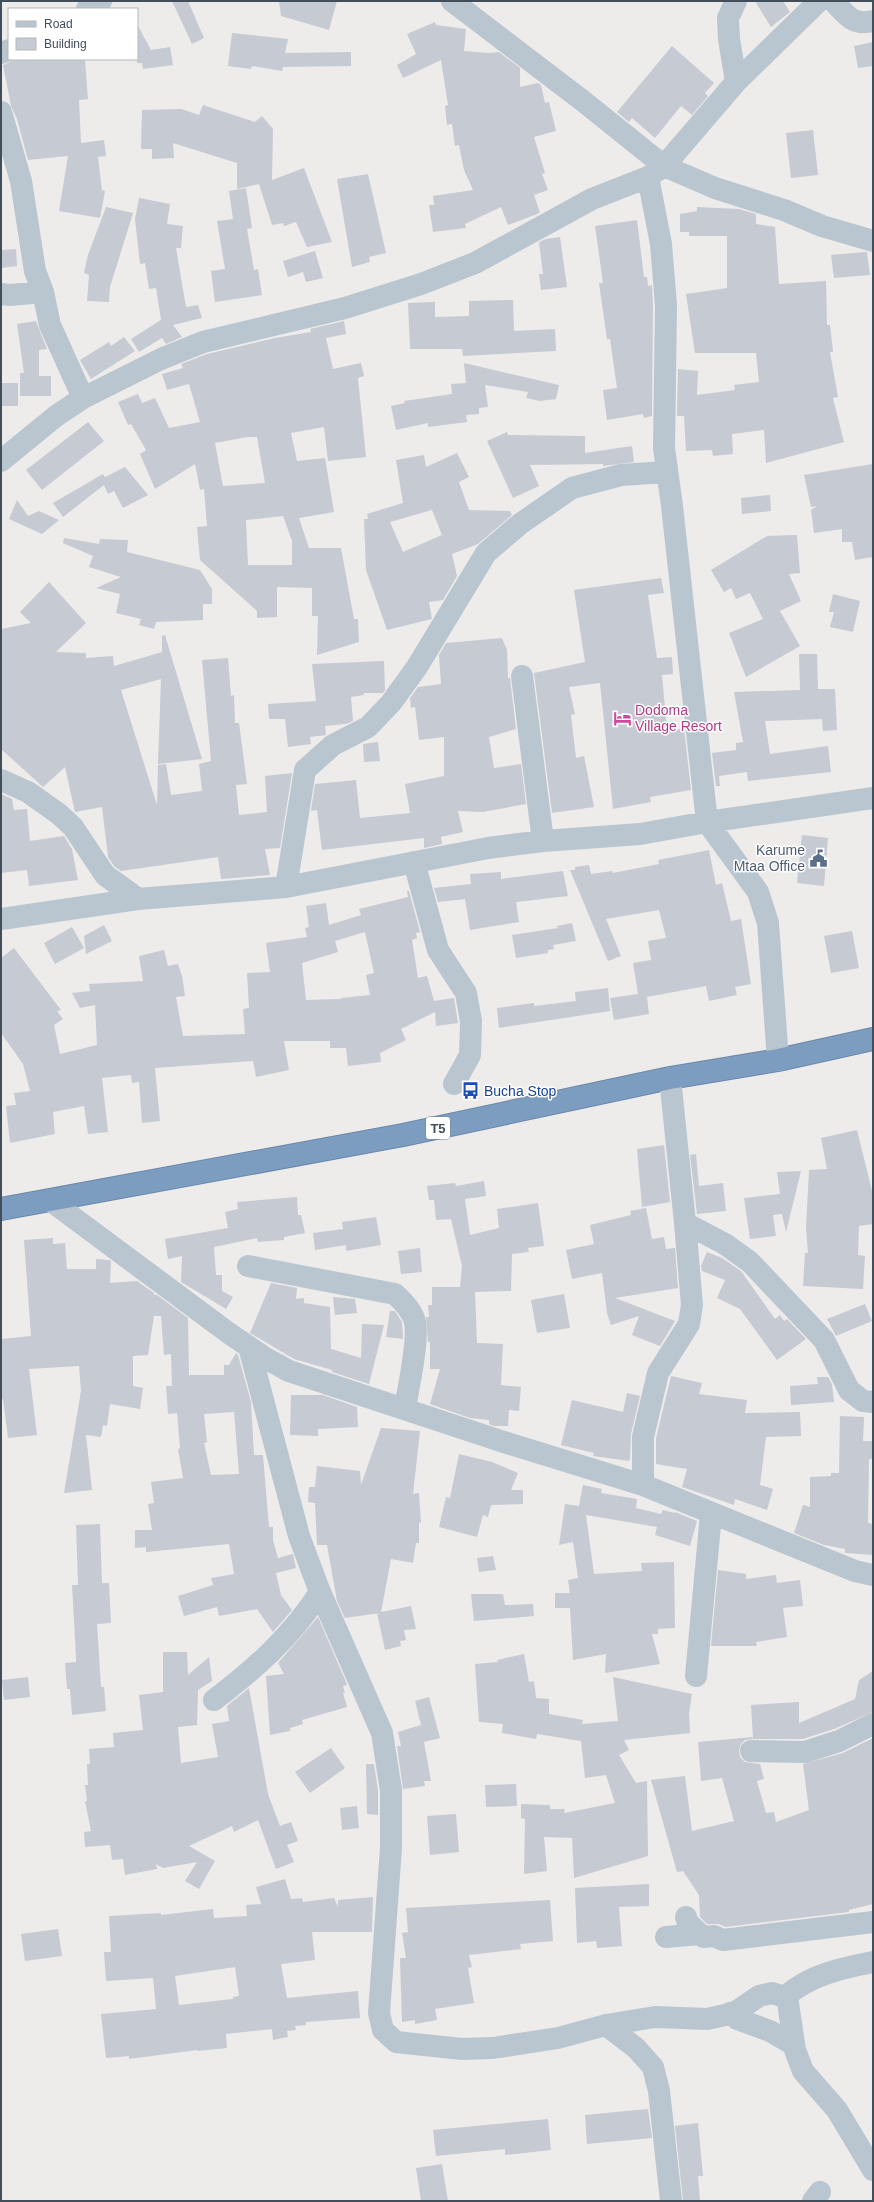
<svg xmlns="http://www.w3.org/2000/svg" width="874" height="2202" font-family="Helvetica,sans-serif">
<rect width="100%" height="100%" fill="#eeebeb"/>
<!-- building -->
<path fill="#c6cad2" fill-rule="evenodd" d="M172 1H188L204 38 192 44Z
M279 1H337L329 30 281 16Z
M755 1H783L790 12 771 27Z
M435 22 436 25 466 29 464 51 489 53 499 52 520 68V87L538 83 541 85 545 103 549 102 556 131 534 137 545 173 542 174 548 190 534 195 540 213 508 225 501 207 465 224 466 228 433 232 429 205H434L433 196 473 190 464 170 459 145 455 146 452 124 447 125 445 106 448 105 441 60 403 78 397 65 416 54 407 34Z
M137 24 151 50 170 47 173 65 143 69 142 63H137Z
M232 33 288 39 285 53 351 52V66L283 67 282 71 252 66 251 69 228 66Z
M873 42V66L858 68 854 46Z
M672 46 714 83 705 93 708 96 692 115 681 106 655 138 632 118 629 122 617 112Z
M17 59H85L88 99 79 100 81 143 104 140 106 156 98 157 102 190 105 191 100 218 59 211 68 156 28 160 17 119 11 106 3 65Z
M203 105 255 122 262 116 273 129 272 180 304 168 332 242 307 247 296 222 284 226 283 223 272 225 259 184 237 189V163L173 143 174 158 152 159V149H141L142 110 181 109 199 115Z
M813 130 818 175 791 178 786 133Z
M368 174 386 253 369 257 370 262 352 267 337 179Z
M246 188 252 228 247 229 254 270 258 269 262 295 215 302 211 271 225 269 217 221 233 219 229 191Z
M139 198 170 204 167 224 183 226 181 248H176L186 307 198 305 202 318 173 325 182 337 166 344 162 338 139 352 131 339 161 320 156 288 149 289 145 263 140 264 135 219Z
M106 207 133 213 110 287 109 302 87 301 89 275 84 273 88 255Z
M697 207 739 209 756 214V224L775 227 779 284 826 281 827 325H830L833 352H830L838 397 833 398 844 442 766 463 764 430 732 434 733 454 713 456 712 450 686 451 684 416H677L678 369 698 371 697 395 735 390 734 385 759 382 756 353H695L686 294 727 288V236H689V232H680V214L697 211Z
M637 220 644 277H647L648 286 652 285 653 305 652 416 644 418 643 414 607 420 603 390 617 388 610 339H607L599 283H603L595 226Z
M560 237 567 287 541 290 539 274H543L539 242 546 239Z
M16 249 17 266 1 268V250Z
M315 251 323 278 306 282 303 272 288 277 283 261Z
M865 252H867L870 275 834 278 831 255Z
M513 300 514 331 555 329 556 351 463 356 462 349H410L408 303 435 302V317L469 316V301Z
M36 321 47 349 39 350V376H51V396H20V373H24L17 324Z
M344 321 346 334 326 338 333 369 361 363 364 376 358 378 366 457 328 461 324 427 291 433 297 461 325 458 334 512 299 518 309 548H341L354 619H358L359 642 317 655 318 616H312V588L277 587V617L257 618V611L200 560 197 527 207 526 204 489 200 490 195 464 155 489 140 454 146 450 131 424 128 425 118 402 138 394 142 403 155 398 169 428 200 422 189 384 167 390 162 374 183 368 181 364 207 354 275 338 311 332 310 329ZM247 437H257L265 483 223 486 215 443ZM283 516 292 541V565H248L246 520Z
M124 337 135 351 91 379 80 360 109 342 111 346Z
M464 363 559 385 556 399 540 401 526 398 528 392 485 385 488 407 479 408V414L466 415 467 422 428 427V423L396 430 391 406 405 403 404 401 452 394 451 384 466 383Z
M1 383H18V406H1Z
M88 422 104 441 42 490 26 470Z
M507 432 508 435 585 436V453L632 446 634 462 603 466V464L530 465 539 486 513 498 487 441Z
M457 453 469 477 459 482 469 510 510 511 512 515 478 544 452 554 457 576 443 600 429 602 432 619 387 630 366 570 364 519H368L367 514 403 503 396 460 424 455 426 467ZM432 510 442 535 403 552 390 522Z
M873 464V557L855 560 852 542H842V529L814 533 811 510 817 506 811 507 804 475Z
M125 467 148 495 123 508 114 491 108 494 104 485 63 517 53 503 103 474 105 477Z
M770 495 771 511 742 514 741 498Z
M17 500 28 516 39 511 59 520 42 534 9 519Z
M797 535 800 573 789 574 801 601 780 611 800 646 746 677 729 633 763 619 750 593 736 599 731 588 724 592 711 570 767 536Z
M64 538 99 544 100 539 128 540 127 552 200 570 212 589V604H203V620L156 622 154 629 139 625 141 619 116 613 120 594 96 588 121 577 89 567 93 556 63 543Z
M661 578 664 593 648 595 657 658 672 657 673 674 662 675 667 730 684 729 691 790 650 797 651 802 613 809 600 683 569 687 575 714 571 715 576 758 584 756 594 807 552 813 534 673 585 662 574 590Z
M49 582 86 623 56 652 86 653V658L113 656 114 666 162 652V636L165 635 202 759 158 764 161 679 121 690 157 805 158 765 166 764 171 795 202 791 199 764 211 761 202 660 228 658 231 696 234 695 235 723H239L247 784 236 785 239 815 267 812 265 776 292 773 280 848 265 849 270 875 221 879 218 857 121 871 114 866 108 857 102 807 75 812 65 767 43 787 1 749V629L31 623 20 612Z
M833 594 860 601 853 632 830 627 834 612H829Z
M502 638 507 650 508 678H510L516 729 489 737 494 768 521 764 526 804 483 812 458 811 463 832 441 837 442 844 424 848V838L322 850 317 810 311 811 315 784 356 780 360 818 410 813 405 784 444 776V737L419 740 415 707 411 708 410 698 418 687 441 684 439 655 446 643Z
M799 654H817L818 689H835L837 730 823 731 822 719 765 721 770 754 828 746 831 772 748 781 747 772 719 776 720 786H716L712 753 736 750V743L743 742 734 692 800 690Z
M384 661 385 690 383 693H364V695L351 697 353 721 346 724 325 726 326 735 310 737 311 744 288 747 285 719H269L268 704 316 701 312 664Z
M378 742 380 761 364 762 363 744Z
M1 794 12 799 14 810 27 809 30 841 64 836 72 849 78 880 29 886 27 870 1 873Z
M802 835 828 838 824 886 797 883Z
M709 850 716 885 722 883 731 921 741 919 751 984 735 987 737 995 709 1001 706 986 647 997 649 1014 614 1020 610 998 638 994 633 963 651 960 648 941 666 938 659 910 606 919 621 956 608 961 570 870H575V867L589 865 591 874 612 871 613 873 659 864 658 860Z
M563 871 568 896 516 902 519 922 470 930 465 899 438 902 434 888 471 884 470 874 501 872V879Z
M407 891H409L420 932 416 933 417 938 412 940 418 978 427 976 434 1001 454 998 458 1023 436 1026 435 1012 401 1029 406 1040 380 1053 381 1062 348 1066 346 1048H330V1041H284L289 1070 256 1077 253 1061 155 1068 160 1121 142 1123 139 1082 132 1083 131 1075 102 1078 108 1132 88 1134 84 1106 53 1112 55 1134 10 1143 6 1106 16 1105 14 1093 30 1091 23 1064 1 1033V958L14 948 61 1010 57 1011 63 1019 54 1025 60 1054 97 1045 95 1005 80 1008 72 993 90 991 89 984 143 981 139 956 164 950 168 966 178 964 182 976 185 996 176 997 183 1036 245 1034 243 1009 249 1008 247 973 270 972 266 943 307 937 305 928 309 927 306 906 326 903 329 925 361 915 359 909 408 897ZM365 932 374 973 366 975 370 995 341 998V999L306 1000 302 963 338 952 335 941Z
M572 923 576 941 553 945 554 949 548 950V953L516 958 512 935 558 928 557 926Z
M104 925 112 941 86 954 84 936Z
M72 927 84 948 55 964 44 943Z
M852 931 859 968 831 973 824 936Z
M608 988 610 1011 499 1028 497 1008 534 1003V1006L576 1001 575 992Z
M857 1130 873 1195V1224L859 1226 858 1255 865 1256 863 1289 803 1286 805 1253H808L806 1228 809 1170 827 1169 821 1138Z
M664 1145 670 1202 642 1207 637 1149Z
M696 1154 699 1186 723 1183 726 1211 697 1214 690 1155Z
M801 1171 786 1232 782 1214 773 1215 776 1236 750 1239 744 1198 780 1194 777 1172Z
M484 1181 486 1196 465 1199 470 1235 499 1228 497 1209 538 1203 544 1246 528 1248 529 1252 512 1254 511 1291 475 1292 477 1343 503 1344 501 1385 521 1387 519 1411 509 1410 508 1426H494L489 1424V1420L470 1418 430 1404 440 1369H430V1342H428L426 1317H429L428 1305H432V1287H460L462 1266 451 1219 436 1220 434 1200H429L427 1186 455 1183 456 1186Z
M297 1197 298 1215H301L305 1233 284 1237V1240L258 1242 257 1238 214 1247 216 1275H222V1291L233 1297 226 1309 181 1282 182 1256 168 1259 165 1239 228 1228 225 1212 238 1209 237 1202Z
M646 1208 652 1239 664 1237 666 1249 675 1248 678 1288 615 1298 675 1321 660 1346 632 1335 639 1316 611 1325 607 1313 602 1273 572 1279 566 1250 594 1244 590 1225 631 1215 630 1211Z
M376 1217 381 1245 346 1251V1245L315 1250 313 1233 343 1229 342 1222Z
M53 1238V1244L65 1243 67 1269H96V1259L109 1260 111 1261 110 1283 137 1281 154 1293V1295H157L188 1318 189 1375H224V1365H229L236 1353 238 1355 251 1402 254 1455H263L269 1527H273V1540L278 1558 293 1554 296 1568 276 1573 281 1595 292 1610 273 1632 257 1609 219 1616 217 1607 184 1616 178 1596 213 1585 211 1578 234 1574 229 1544 146 1552V1547L135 1548V1530H152L148 1504 154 1503 151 1482 183 1478 178 1449 180 1448 177 1413 168 1414 166 1386H172L171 1354 164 1355 161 1316H154L148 1355 133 1356V1386L143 1388 140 1409 110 1404 107 1426 103 1425 101 1437 86 1435 92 1490 64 1493 81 1391 79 1366 29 1369 37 1435 8 1438 3 1399H1V1339L31 1336 24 1240ZM234 1412 239 1474 211 1475 204 1443 207 1442 204 1414Z
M420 1248 422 1272 401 1274 398 1251Z
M707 1252 722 1258 741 1271 775 1319 780 1315 784 1321 787 1319 806 1339 777 1360 740 1309 717 1298 725 1280 702 1271 701 1266Z
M271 1283 297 1288 296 1299 304 1298V1303L330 1307 331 1349 361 1358 362 1324 384 1325 369 1384 332 1372V1370L294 1359 250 1333Z
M564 1294 570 1328 537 1333 531 1300Z
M333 1297 355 1299 357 1313 335 1315Z
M865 1304 872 1321 836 1336 827 1319Z
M390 1311H395L402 1322 403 1339 386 1337Z
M671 1376 702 1383 699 1394 747 1400 745 1413 800 1412 801 1436 766 1437 760 1485 773 1489 767 1510 735 1499 734 1505 682 1487 687 1469 656 1464V1438Z
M817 1377H828L832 1384 834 1402 791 1405 790 1386 818 1384Z
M627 1393 640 1396 631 1434 630 1459 629 1461 593 1456 594 1453 561 1445 572 1400 623 1412Z
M291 1395H323L357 1407 358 1427 318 1429V1436L290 1435Z
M840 1416 864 1417 863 1441H873V1459H869L868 1523 873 1524V1555L845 1553V1549L824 1545 794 1533 803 1505 810 1507V1477L831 1476V1473H839Z
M381 1428 420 1431 413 1494 419 1493 421 1523 419 1522V1543H416L413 1563 391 1559 381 1612 411 1606 416 1629 404 1630 406 1640 400 1641 401 1646 385 1650 377 1613H380L345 1618 337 1601 327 1545H317L315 1503 308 1502 309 1487H315L317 1466 360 1471 361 1485Z
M459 1454 492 1462 518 1473 511 1490H523V1504L491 1505 488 1517 483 1515 477 1537 439 1527 446 1497 450 1498Z
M583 1485 602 1489 601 1493 637 1499 636 1508 661 1514 663 1510 675 1513V1512L697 1521 690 1546 655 1535 657 1527 586 1515 594 1574 642 1571 641 1563 674 1562 675 1628 658 1629V1634H652L660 1664 605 1673 606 1654 573 1660 570 1608H555V1593H570L568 1580 578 1578 573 1542 559 1545 565 1504 579 1506Z
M100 1524 102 1583H109L111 1623 97 1624 101 1687H104L106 1711 72 1715 70 1689H67L65 1663 76 1662V1657L72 1585H78L76 1525Z
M493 1556 496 1570 479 1572 477 1558Z
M718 1570 746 1574V1579L776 1575 777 1583 800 1580 803 1606 783 1608 787 1637 756 1642 757 1646H711Z
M471 1594H503L505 1605 533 1604 534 1616 474 1621Z
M318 1617 346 1682 347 1685 343 1686 345 1693H343L347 1707 302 1720 303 1724 290 1728V1731L270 1735 266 1676 284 1674 278 1663Z
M163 1652H187L188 1675 209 1657 212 1681 198 1690 197 1725 178 1727 181 1763 218 1757 212 1724 229 1721 227 1706 249 1688 268 1794 280 1826 291 1822 298 1841 287 1845 294 1862 276 1869 258 1820 234 1832 232 1826 189 1846 215 1861 199 1889 185 1881 197 1862 163 1868 156 1864 157 1869 125 1875 123 1859 112 1860 110 1845 85 1847 84 1832 91 1831 85 1801H87L85 1785H88L87 1764H90L89 1749 114 1747 113 1733 143 1730 139 1695 163 1692Z
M524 1654 529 1682 534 1681 536 1698 549 1699V1714L583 1720 582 1724 618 1721 613 1677 692 1694 689 1713 690 1733 624 1740 629 1750 619 1755 636 1783 647 1781 648 1856 574 1878 572 1838 544 1837 547 1871 524 1874 525 1819 521 1818V1804L550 1805V1809H565L564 1813 615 1803 606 1775 585 1778 581 1741 537 1734 536 1739 502 1733 503 1724 479 1722 475 1664 498 1662 497 1660Z
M873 1671V1712L834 1729 803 1739H753L751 1705 799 1702V1723L855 1699 859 1680Z
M28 1677 30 1697 4 1700 2 1680Z
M429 1697 440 1738 424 1742 431 1781H424L425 1786 403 1789 397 1746H401L398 1732 421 1725 415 1701Z
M752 1737 753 1739 745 1740 741 1744 739 1750 740 1757 745 1762 760 1764 764 1779 757 1781 766 1813 774 1812 776 1822 809 1810 803 1764 843 1753 873 1738V1904L849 1910V1912L725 1927 719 1924H707L700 1917 699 1895 683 1871 677 1872 651 1780 685 1776 692 1831 734 1821 722 1778 701 1781 698 1742Z
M331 1748 345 1768 310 1793 295 1772Z
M366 1764H374L378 1791V1815L367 1814Z
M516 1784 517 1806 486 1807 485 1785Z
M357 1806 359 1828 342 1830 340 1808Z
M456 1814 459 1852 430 1855 427 1816Z
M285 1879 291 1899 302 1898 303 1902 334 1898 338 1907V1900L373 1897 372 1932H312L315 1960 281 1964 287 1998 358 1991 360 2018 306 2022V2025L295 2026 296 2030 287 2031 288 2037 273 2040 272 2029 226 2034 227 2048 197 2051V2050L129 2059V2056L106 2058 101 2014 156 2009 153 1978 106 1981 104 1952H111L109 1916 161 1913V1915L213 1909 214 1918 247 1916 246 1905 261 1904 256 1887ZM235 1967 239 1996 233 1997V1999L179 2005 175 1976Z
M649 1884V1906L619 1907 622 1946 597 1948 596 1941 577 1943 575 1888Z
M550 1900 553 1941 520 1944 521 1949 469 1955 472 1967 468 1968 474 2003 435 2009 437 2020 415 2024V2020L402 2022 400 1958H406L402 1933 408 1932 406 1908Z
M58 1929 62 1956 25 1961 21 1934Z
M648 2109 652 2138 587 2144 585 2115Z
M548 2119 551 2150 505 2155V2149L436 2156 433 2130Z
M698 2123 703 2176H698L700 2201H683L675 2126Z
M442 2164 448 2201H421L416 2168Z"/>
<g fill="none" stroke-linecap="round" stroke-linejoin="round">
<defs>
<path id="highway" d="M1 1209 403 1135 670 1078 778 1060 873 1039"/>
</defs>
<!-- highway casing -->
<use href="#highway" stroke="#6988ab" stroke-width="24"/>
<!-- minor -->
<path stroke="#bac6cf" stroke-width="22" d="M452 1 583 101 664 166 715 188 784 210 822 226 873 241
M833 1C847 15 852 26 873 21
M87 9 101 1
M1 53 9 50
M736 82 729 39 728 18 736 1
M1 112 21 181 35 271 43 292 50 325 83 398
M648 177 661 244 666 305 664 448 672 506 707 822 758 892 768 923 778 1060
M1 294 10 295 43 292
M1 461 56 416 83 398 161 359 203 342 345 308 421 284 475 263 592 199 648 177 664 166 736 82 819 1
M522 676 543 841
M1 780 28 792 59 814 73 827 105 875 138 899
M414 862 438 950 466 993 471 1021 470 1055 454 1084
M286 887 305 770 333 745 368 727 391 703 417 667 486 553 520 524 572 488 621 475 666 472
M1 919 138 899 286 887 488 848 543 841 640 834 707 822 873 798
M51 1201 230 1334 267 1359 289 1371 507 1443 643 1485 855 1571 873 1575
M685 1223 725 1244 750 1262 824 1340 849 1390 863 1401 873 1402
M248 1266 395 1294C403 1302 412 1310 415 1322 419 1340 408 1389 405 1409
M249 1347 299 1536 320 1592 382 1733 391 1790V1848L379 2013 383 2030 396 2042 462 2049 493 2048 558 2038 606 2025 655 2017 707 2019 734 2013 759 1996 772 1993 785 1997 788 2003 795 2050 803 2071 837 2110 873 2170
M643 1485V1437L658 1373 689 1324 692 1305 685 1223 670 1078
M696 1676 711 1514
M214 1700C255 1669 292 1636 320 1592
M751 1751 805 1752 839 1741 873 1724
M686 1917 688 1923 703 1937 714 1936 723 1940 873 1922
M666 1937 699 1934
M785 1997C809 1975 842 1968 873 1962
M730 2013 737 2019 770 2031 794 2045
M606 2025 636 2048 653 2067 659 2091 671 2201
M813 2201 820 2192"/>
<!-- highway -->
<use href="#highway" stroke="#7d9dc0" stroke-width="22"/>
</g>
<!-- icons -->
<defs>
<symbol id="hotel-bare" viewBox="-9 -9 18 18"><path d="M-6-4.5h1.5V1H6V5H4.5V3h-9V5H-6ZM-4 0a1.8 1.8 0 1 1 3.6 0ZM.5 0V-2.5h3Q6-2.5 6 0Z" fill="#d1479c" stroke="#fff" stroke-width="2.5" paint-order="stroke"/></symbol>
<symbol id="civic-bare" viewBox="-9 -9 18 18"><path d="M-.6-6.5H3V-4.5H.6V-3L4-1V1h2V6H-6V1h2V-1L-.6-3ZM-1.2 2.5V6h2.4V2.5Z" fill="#5c6f8a" stroke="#fff" stroke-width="2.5" paint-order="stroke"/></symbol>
<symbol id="bus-bare" viewBox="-9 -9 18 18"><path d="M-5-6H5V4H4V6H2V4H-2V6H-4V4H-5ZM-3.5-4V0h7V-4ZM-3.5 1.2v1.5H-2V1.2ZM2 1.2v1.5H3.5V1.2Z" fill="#1a4fb4" stroke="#fff" stroke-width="2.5" paint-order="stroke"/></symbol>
</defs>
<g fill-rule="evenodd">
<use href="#hotel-bare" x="610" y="706" width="25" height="25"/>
<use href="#civic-bare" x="806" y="846" width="25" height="25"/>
<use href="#bus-bare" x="458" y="1078" width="25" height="25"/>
</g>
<g text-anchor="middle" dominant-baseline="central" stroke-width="3" stroke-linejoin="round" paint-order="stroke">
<!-- shield labels -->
<rect fill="#fff" stroke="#7b838c" stroke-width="1" x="426" y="1117" width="24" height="22" rx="3"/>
<g font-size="13" font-weight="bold" fill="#424e5a">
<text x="438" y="1128">T5</text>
</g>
<!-- hotel labels -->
<g font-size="14" fill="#b23c85" stroke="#fff" text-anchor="start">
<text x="635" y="710">Dodoma<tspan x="635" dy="16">Village Resort</tspan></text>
</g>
<!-- service labels -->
<g font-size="14" fill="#4e5e75" stroke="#fff" text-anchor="end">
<text x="805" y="850">Karume<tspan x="805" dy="16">Mtaa Office</tspan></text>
</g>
<!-- transit labels -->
<g font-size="14" fill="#164399" stroke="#fff" text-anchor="start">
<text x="484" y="1091">Bucha Stop</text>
</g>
</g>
<!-- border -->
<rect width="874" height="2202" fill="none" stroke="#424e5a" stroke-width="4"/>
<!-- legend -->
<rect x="8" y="8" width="130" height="52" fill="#ffffff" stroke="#b3b8bd"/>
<rect x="16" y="21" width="20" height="6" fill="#bac6cf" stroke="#b3b8bd"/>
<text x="44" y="28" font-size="12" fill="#424e5a">Road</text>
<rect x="16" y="38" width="20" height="12" fill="#c6cad2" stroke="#b3b8bd"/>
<text x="44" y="48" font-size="12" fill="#424e5a">Building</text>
</svg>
